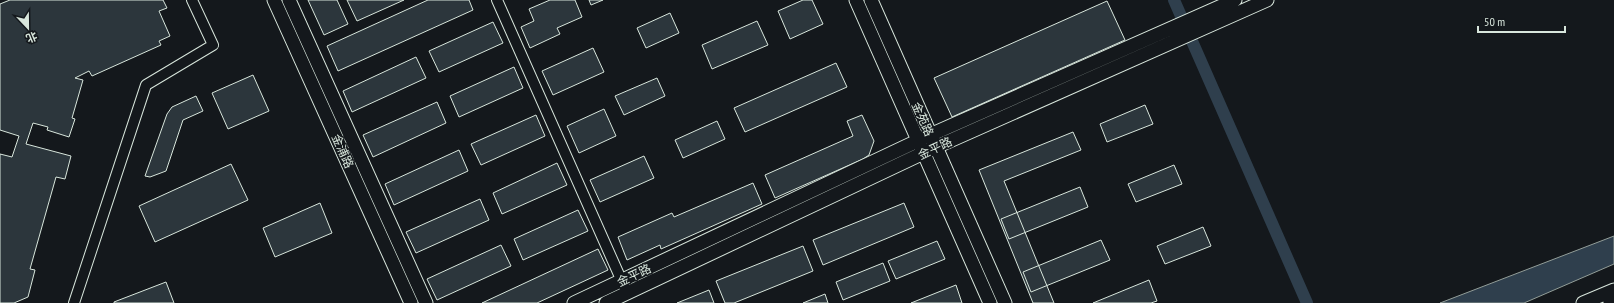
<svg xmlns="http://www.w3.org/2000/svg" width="1614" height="303" font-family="'PT Sans Narrow','Noto Sans SC',sans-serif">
<rect width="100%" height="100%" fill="#14181c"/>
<!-- water -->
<path fill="#2f3f4d" stroke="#939e99" d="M1614 236V264L1524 303H1440Z"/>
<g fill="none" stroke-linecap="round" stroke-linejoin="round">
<!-- canal -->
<path stroke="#2f3f4d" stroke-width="12" d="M1174 0 1307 303"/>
</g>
<!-- building -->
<path fill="#2c363c" stroke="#d8e6dc" d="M10 0H163L167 8 159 11 170 36 159 41 161 45 92 76 89 71 75 78 83 80 72 118 75 119 69 137 47 130 48 127 33 123 26 144 71 156 65 179 56 177 30 269 35 270 28 297 14 303H0V154L12 157 19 136 0 130V4Z
M308 0H337L348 24 324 35Z
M347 0H404L357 21Z
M428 0H469L473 10 338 71 327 46Z
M550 0H575L582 17 557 28 560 34 530 48 521 27 534 21 529 9Z
M589 0H603L591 5Z
M803 0H812L823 24 790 39 778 11Z
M1107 1 1125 40 952 117 934 78Z
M670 13 679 33 646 48 637 28Z
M757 21 768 45 712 69 702 45Z
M493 22 503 43 439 72 429 51Z
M593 48 604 72 553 95 542 71Z
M416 57 426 78 352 112 343 91Z
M836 63 847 87 745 132 734 108Z
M514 67 523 88 459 117 450 96Z
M253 75 269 111 228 129 212 93Z
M657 78 665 96 624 115 615 96Z
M196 96 203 111 183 120 166 171 150 177 145 176 167 114 172 107Z
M437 102 446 123 373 157 363 135Z
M1145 105 1153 124 1107 142 1100 124Z
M604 109 616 136 579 153 567 126Z
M536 115 545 136 481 165 471 144Z
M862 115 874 141 869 155 863 159 775 198 765 175 853 136 847 121Z
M717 121 725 139 683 158 675 140Z
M1073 132 1081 150 1004 181 1054 303H1033L979 170Z
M459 150 468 171 394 205 385 184Z
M644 156 654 178 600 202 590 180Z
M557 163 567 185 502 214 493 193Z
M231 164 248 200 155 242 139 206Z
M1174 165 1182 184 1136 202 1128 184Z
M753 183 762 204 661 249 660 245 627 260 618 237 672 213 674 217Z
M1080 187 1088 207 1009 239 1001 219Z
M480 199 489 220 416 253 406 232Z
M320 203 332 233 275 257 263 228Z
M904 203 914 227 823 265 813 240Z
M578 210 588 231 523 260 514 239Z
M1203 227 1211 246 1165 264 1157 246Z
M1101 240 1110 260 1031 292 1023 272Z
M937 241 945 259 896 279 888 261Z
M501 245 511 266 437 300 427 279Z
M803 246 813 271 734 303H725L716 281Z
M598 249 608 270 537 303H482Z
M883 263 890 281 843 300 836 282Z
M1149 280 1157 301 1151 303H1093Z
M166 282 174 303H114V302Z
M956 285 962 303H911Z
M709 290 714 303H677Z
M825 294 828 303H803Z"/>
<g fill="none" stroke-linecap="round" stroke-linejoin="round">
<defs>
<path id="minor" d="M497 0 624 286
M74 303 146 85 213 45 192 0"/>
<path id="tertiary" d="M274 0 411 303
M289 0 426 303
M856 0 990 303
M871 0 1005 303
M574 303 930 135 1235 0
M606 303 936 147 1267 0
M1583 303 1614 290
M1610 303 1614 301"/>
</defs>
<!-- minor casing -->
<use href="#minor" stroke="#d8e6dc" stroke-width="12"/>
<!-- tertiary casing -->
<use href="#tertiary" stroke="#d8e6dc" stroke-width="15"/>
<!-- minor -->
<use href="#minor" stroke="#14181c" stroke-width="10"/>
<!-- tertiary -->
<use href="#tertiary" stroke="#14181c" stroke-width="13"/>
</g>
<g text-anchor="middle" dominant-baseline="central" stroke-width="3" stroke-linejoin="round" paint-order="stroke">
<!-- street labels -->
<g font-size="12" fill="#d8e6dc" stroke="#14181c">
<text transform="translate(923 119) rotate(66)">金苑路</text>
<text transform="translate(935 148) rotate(-25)">金平路</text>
<text transform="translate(343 151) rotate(66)">金浦路</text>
<text transform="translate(634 275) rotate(-25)">金平路</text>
</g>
</g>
<!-- north arrow -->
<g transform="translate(28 28) rotate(158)" stroke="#14181c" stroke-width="3" paint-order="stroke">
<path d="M0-3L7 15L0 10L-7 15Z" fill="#d8e6dc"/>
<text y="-6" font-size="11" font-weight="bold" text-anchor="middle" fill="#d8e6dc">北</text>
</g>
<!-- scale -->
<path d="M1478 26v6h87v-6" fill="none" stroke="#d8e6dc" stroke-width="2"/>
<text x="1484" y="26" font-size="12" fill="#d8e6dc" stroke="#14181c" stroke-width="3" paint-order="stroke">50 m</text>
</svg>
